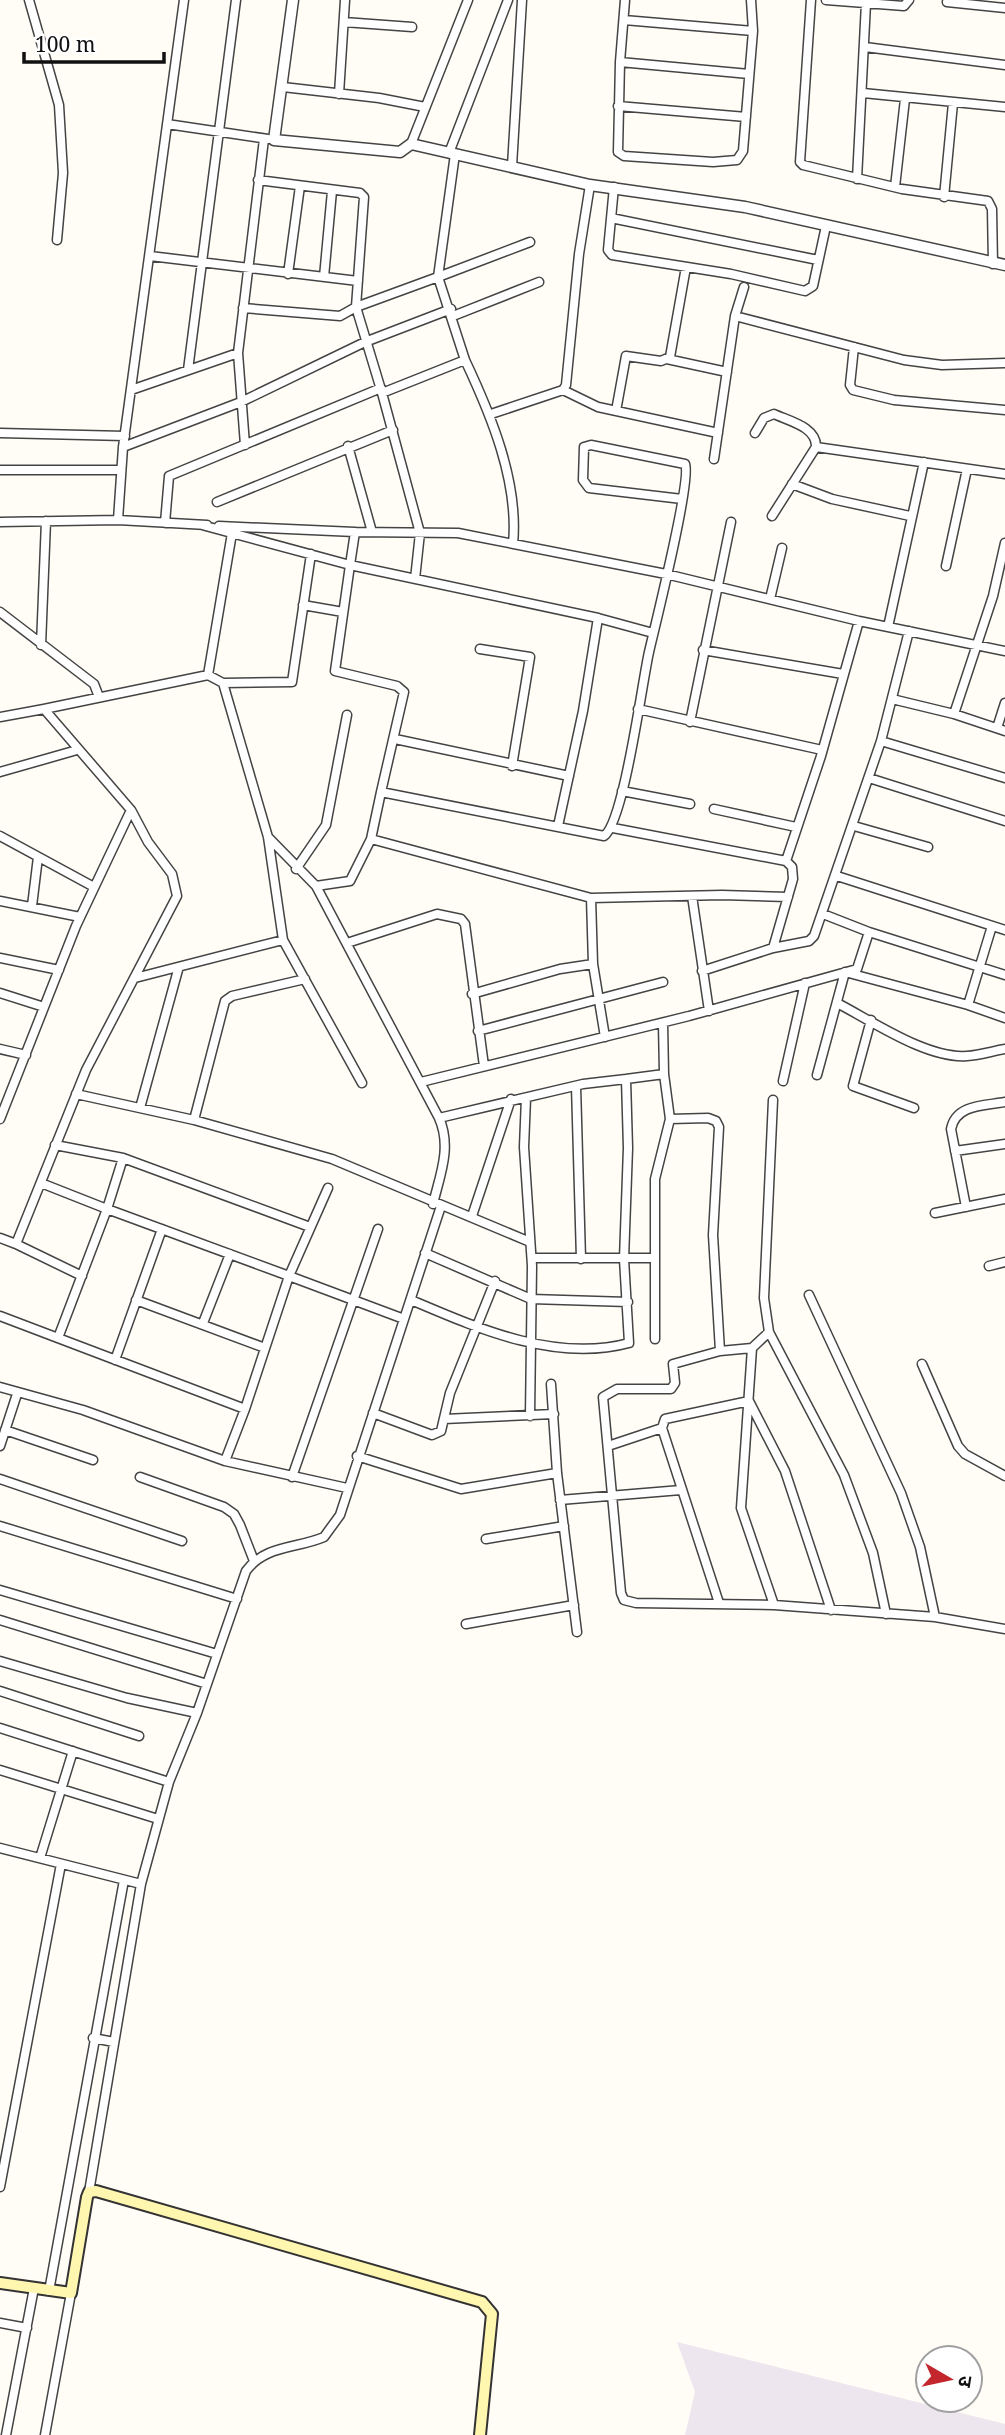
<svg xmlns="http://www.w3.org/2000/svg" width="1005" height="2435" font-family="'Noto Serif','Noto Sans Devanagari',serif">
<rect width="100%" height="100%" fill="#fffdf5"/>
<!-- industrial -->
<path fill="#eee6ef" d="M677 2342 1005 2424V2435H685L695 2392Z"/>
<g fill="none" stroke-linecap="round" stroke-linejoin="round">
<defs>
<path id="minor" d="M29 0 59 105 63 173 57 240
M625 0 620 62 618 152 624 156 713 162 737 160 743 151 753 31 751 0
M811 0 800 162 803 165 902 189 988 201 992 209 993 264
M826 0 904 6 909 0
M947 2 1005 8
M624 20 753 31
M344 22 412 27
M865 47 1005 65
M620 62 749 74
M283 87 379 98 425 107
M863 93 1005 107
M339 94 345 0
M618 106 746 117
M167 124 268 139
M411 144 468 0
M449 153 508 0
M512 166 522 0
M857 179 866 3
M614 187 608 250 612 255 731 274 805 291 813 286 826 226
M895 187 905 99
M944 197 953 103
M611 218 818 260
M150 256 358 281
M288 274 300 186
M324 277 332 191
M243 308 340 316 356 307 364 197 360 193 258 180
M453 316 539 282
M735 316 904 360 942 365 1005 363
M854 347 850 385 853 390 894 400 1005 410
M238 353 245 445
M667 359 727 372
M465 360C491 415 519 482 513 544
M188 370 236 0
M131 390 238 353 264 139
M563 390 598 407 718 433
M382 393 356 307 438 277 455 154
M616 411 626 356 661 361 670 357 686 267
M491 414 563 390 566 385 579 254 590 185
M0 433 125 436
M755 433 764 418 774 414C789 421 817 427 816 447
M348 446 372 532
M123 447 241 402 365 342 451 309
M714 459 735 316 744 287
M0 470H121
M792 484 832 499 910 516
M217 502 393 430
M772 516 816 447 1005 474
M118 520 123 447 184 0
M0 522 118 520 207 525
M165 523 169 476 381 388
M202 525 350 565 335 671 397 686 404 692 381 792 604 836C624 822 642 683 649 652 655 626 692 478 685 464L591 445 584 447 583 480 589 488 682 499
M219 526 355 532 458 533 666 574 859 621 1005 651
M355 532 350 565 598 618
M946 566 967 469
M415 579 420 533 382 393 465 360 438 277 530 242
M770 599 782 548
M303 605 343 612
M0 612 94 684 99 697
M888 627 924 462
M41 645 46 521
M480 649 530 657 512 766
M703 650 843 674
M208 675 232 533
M223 683 292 682 311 554
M892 699 954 714 1005 731
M638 709 822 750
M954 714 993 596 1005 543
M0 717 44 709
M690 722 731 522
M997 728 1005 703
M395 739 569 776
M881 741 1005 778
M0 772 77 750
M869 778 1005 821
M622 791 690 804
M714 809 796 827
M558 826 583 711 598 618 653 633
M854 826 928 847
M613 828 786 861 792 867 793 879 773 948
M0 836 94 887
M268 837 316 886 439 1118 583 1084 626 1079 628 1148 624 1259 629 1343C555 1363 477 1328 411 1300
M371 839 591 898 722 895 788 897
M786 861 821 756 859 621
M296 869 326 825 347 715
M837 876 1005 930
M316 886 350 881 371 839 381 792
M692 896 709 1011
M591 898 593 964 605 1037
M0 901 80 917
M32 906 38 857
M869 932 1005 975
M283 940 362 1083
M347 943 437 914 461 919 465 924 484 1066
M0 958 59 970
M702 971 773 948 809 941 814 936 881 741 909 631
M0 993 44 1007
M472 994 560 969 593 964
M837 1003C872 1021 927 1059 967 1056 980 1055 993 1051 1005 1049
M968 1005 1005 1018
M871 1020 853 1086 914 1108
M663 1023 664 1074
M478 1031 663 982
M0 1049 26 1055
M817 1075 845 972 968 1005 992 926
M626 1079 664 1074 670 1119 708 1118 716 1121 719 1127 713 1235 720 1351 752 1348 741 1508 774 1605 935 1617 1005 1629
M783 1081 805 983
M421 1082 689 1016 857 969 869 932 823 914
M576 1086 581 1259
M76 1094 194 1120 332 1159 530 1242
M526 1098 524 1147 532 1266 530 1416
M140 1108 178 970
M0 1119 76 926 131 810
M194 1120 225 1001 232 996 305 979
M55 1145 123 1158 310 1227
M955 1151 1005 1144
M41 1183 107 1209 123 1158
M433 1204C440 1175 452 1147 439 1118
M966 1207 951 1129C956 1104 984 1106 1005 1102
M935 1213 1005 1199
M472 1216 511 1099
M0 1238 16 1244 86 1070 177 896 172 874 148 842 131 810 44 709 208 675 223 683 268 837 283 940 135 978
M16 1244 82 1276
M425 1253 531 1299 628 1302
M532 1258H655
M989 1266 1005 1262
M809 1295 901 1493 920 1547 935 1617
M136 1300 265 1348
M0 1316 245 1409 225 1461 347 1488
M203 1323 230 1254
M769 1332 764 1298 773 1100
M58 1338 107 1209 289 1276 328 1188
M655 1339V1179L670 1119
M752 1348 769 1332 844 1475 873 1553 886 1614
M720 1351 673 1364 675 1383 671 1389H617L603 1397 621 1593 624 1600 636 1603 774 1605
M115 1360 162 1229
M922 1364 958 1446 965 1454 1005 1476
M551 1384 557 1473 577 1632
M0 1387 83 1410 225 1461
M245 1409 289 1276 404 1319
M373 1413 432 1435 441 1431 450 1393 495 1281
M444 1419 554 1414
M662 1428 665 1419 749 1401 785 1471 831 1610
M5 1430 93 1460
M0 1446 17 1394
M608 1446 662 1428 719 1603
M357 1456 461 1489 557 1473
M140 1477 224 1507 234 1514 240 1525 254 1561
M292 1477 378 1229
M0 1479 182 1541
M560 1500 681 1490
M0 1526 237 1599
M486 1539 564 1526
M0 1590 217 1654
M0 1620 207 1684
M466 1624 574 1605
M0 1661 127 1698 197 1713
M0 1691 139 1736
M0 1728 169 1782
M0 1770 158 1819
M0 1848 141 1884
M40 1858 73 1751
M93 2038 114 2042
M0 2187 61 1864
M89 2192 141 1884 169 1782 197 1713 246 1571C265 1545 296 1549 324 1537L340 1515 441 1206
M49 2291 124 1880
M0 2323 27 2328
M6 2435 34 2288
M45 2435 71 2293"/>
<path id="tertiary" d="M293 0 274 140 400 152 411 144 590 185 745 207 1005 265"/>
<path id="secondary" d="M0 2283 71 2293 87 2197 89 2192 96 2191 482 2302 492 2314 480 2435"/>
</defs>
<!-- minor casing -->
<use href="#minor" stroke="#444" stroke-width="11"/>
<!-- tertiary casing -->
<use href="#tertiary" stroke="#444" stroke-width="13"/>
<!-- secondary casing -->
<use href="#secondary" stroke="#333" stroke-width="14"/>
<!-- minor -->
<use href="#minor" stroke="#fff" stroke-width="8"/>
<!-- tertiary -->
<use href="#tertiary" stroke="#fff" stroke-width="10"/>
<!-- secondary -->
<use href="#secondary" stroke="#fff6b0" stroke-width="10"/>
</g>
<!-- north arrow -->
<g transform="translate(949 2379) rotate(99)"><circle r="33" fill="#ffffff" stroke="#a0a0a0" stroke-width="2"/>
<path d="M0-5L12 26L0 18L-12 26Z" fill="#c4262e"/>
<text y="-10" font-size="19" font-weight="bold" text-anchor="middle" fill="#111111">उ</text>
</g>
<!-- scale -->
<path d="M24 52v10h140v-10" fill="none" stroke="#111111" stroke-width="3.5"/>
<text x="35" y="52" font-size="21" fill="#111111" stroke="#ffffff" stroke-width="5" paint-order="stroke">100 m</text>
</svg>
